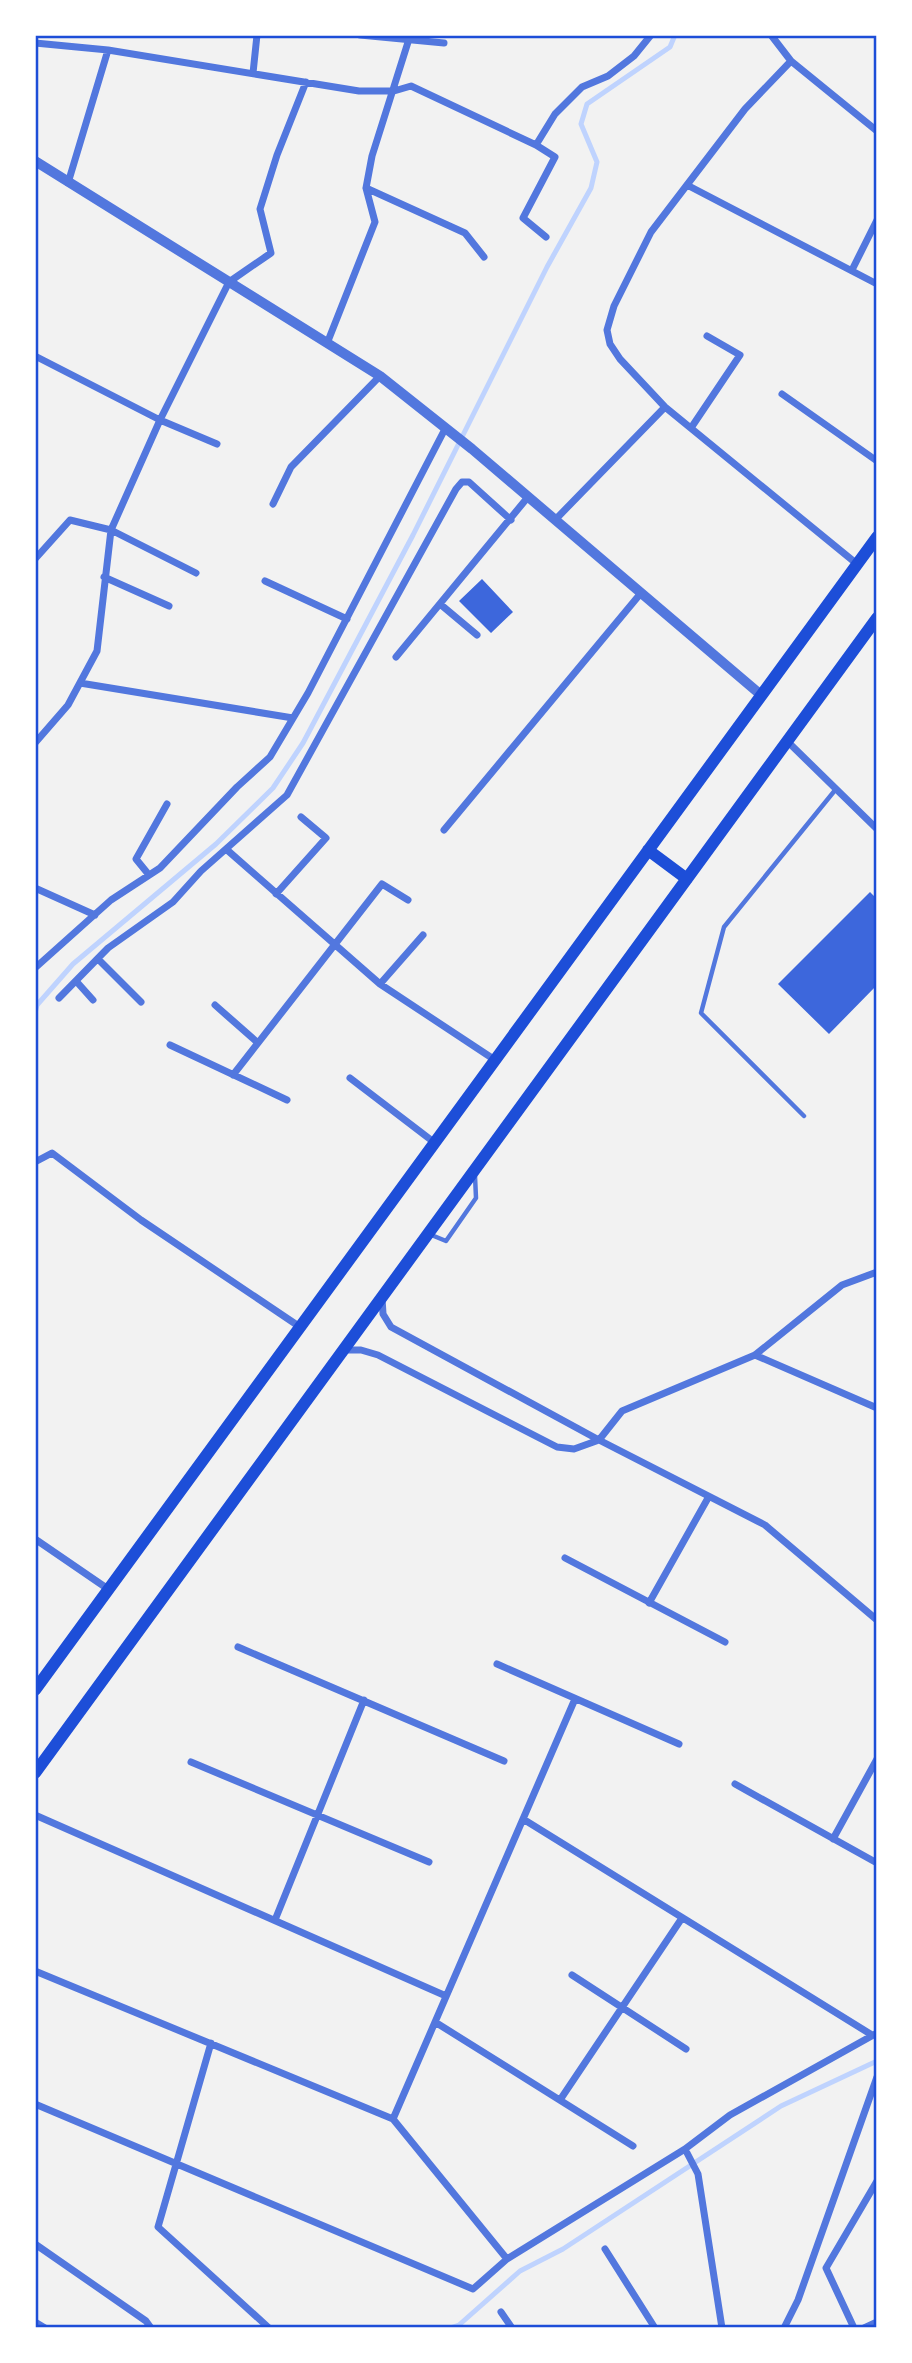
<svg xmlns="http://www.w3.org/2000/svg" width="912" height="2363" font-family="Overpass,sans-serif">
<rect width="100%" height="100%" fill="#f2f2f2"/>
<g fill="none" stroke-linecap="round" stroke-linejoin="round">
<!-- stream -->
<path stroke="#bfd3fe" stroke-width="5" d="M35 1013 37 1005 73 964 216 844 273 788 303 743 413 535 547 267 591 188 597 162 581 124 587 104 670 47 675 35
M450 2328 459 2325 520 2271 563 2249 781 2106 877 2061"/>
</g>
<!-- building -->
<path fill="#3d67dc" d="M482 579 513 612 491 633 459 601Z
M870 892 877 899V985L829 1034 778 984Z"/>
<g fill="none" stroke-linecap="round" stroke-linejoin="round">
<!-- service -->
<path stroke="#5277de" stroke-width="4.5" d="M804 1116 701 1013 724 927 836 789
M429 1234 446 1241 476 1198 475 1176"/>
<!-- minor -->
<path stroke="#5277de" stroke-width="7" d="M360 35 444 43
M771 35 791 61 877 131
M35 43 108 50 359 91H394L411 86 536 145 555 157 523 218 546 237
M791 61 745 109 651 232 614 306 607 330 610 344 620 359 665 407 857 564
M253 73 257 35
M536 145 555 114 582 87 608 76 634 56 651 35
M68 183 108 50
M687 185 877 284
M366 188 465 233 484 257
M852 270 877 220
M328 341 375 222 366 188 372 156 409 39
M35 356 160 420 217 444
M782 394 877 461
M691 428 740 355 707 336
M273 504 291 467 380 376
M555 520 665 407
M35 559 70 520 111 530 196 573
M104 577 169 606
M265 581 347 619
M440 604 477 635
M396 657 528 497
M80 683 293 718
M787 741 877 829
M35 743 68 705 97 651 111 530 160 420 229 282 271 253 260 209 277 155 306 82
M444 830 641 593
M226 849 380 984 495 1060
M149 875 136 859 167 804
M35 888 95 915
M276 894 326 838 301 817
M98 959 141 1002
M35 968 111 900 160 868 237 787 270 757 308 693 445 429
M76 981 93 1000
M380 984 423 935
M59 998 108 948 173 902 201 871 287 795 456 489 462 482H469L511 520
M215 1005 258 1043
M170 1045 287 1100
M233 1075 382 884 408 900
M350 1078 435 1143
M35 1162 52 1153 141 1220 300 1327
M877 1272 842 1285 755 1355 622 1411 599 1440 765 1525 877 1620
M344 1350H361L378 1355 557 1447 574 1449 599 1440 391 1327 383 1314 382 1298
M755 1355 877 1408
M35 1539 108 1589
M565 1558 725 1642
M649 1603 708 1498
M238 1647 504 1761
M497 1664 679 1744
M191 1762 429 1862
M735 1784 877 1863
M35 1815 446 1996
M523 1819 872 2035
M833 1839 877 1759
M275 1920 364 1700
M35 1971 393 2119 507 2259
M572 1975 686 2049
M435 2022 633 2146
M211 2043 158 2227 269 2328
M560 2100 682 1918
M35 2104 473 2289 507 2259 685 2149 730 2115 877 2033
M393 2119 575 1699
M685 2149 698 2174 722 2328
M35 2244 146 2321 151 2328
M605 2249 655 2328
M501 2312 512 2328
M35 2322 45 2328
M784 2328 798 2300 877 2077
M854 2328 826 2268 877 2181
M864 2328 877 2322"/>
<!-- tertiary -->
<path stroke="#5277de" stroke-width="10" d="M35 161 380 376 472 449 761 695"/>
<!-- primary -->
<path stroke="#1d4ed8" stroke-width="12" d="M648 850 687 879
M35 1690 877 537
M35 1773 877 618"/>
</g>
<!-- border -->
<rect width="912" height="2363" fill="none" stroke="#ffffff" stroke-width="74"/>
<rect x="37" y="37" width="838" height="2289" fill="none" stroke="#1d4ed8" stroke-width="2.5"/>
</svg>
